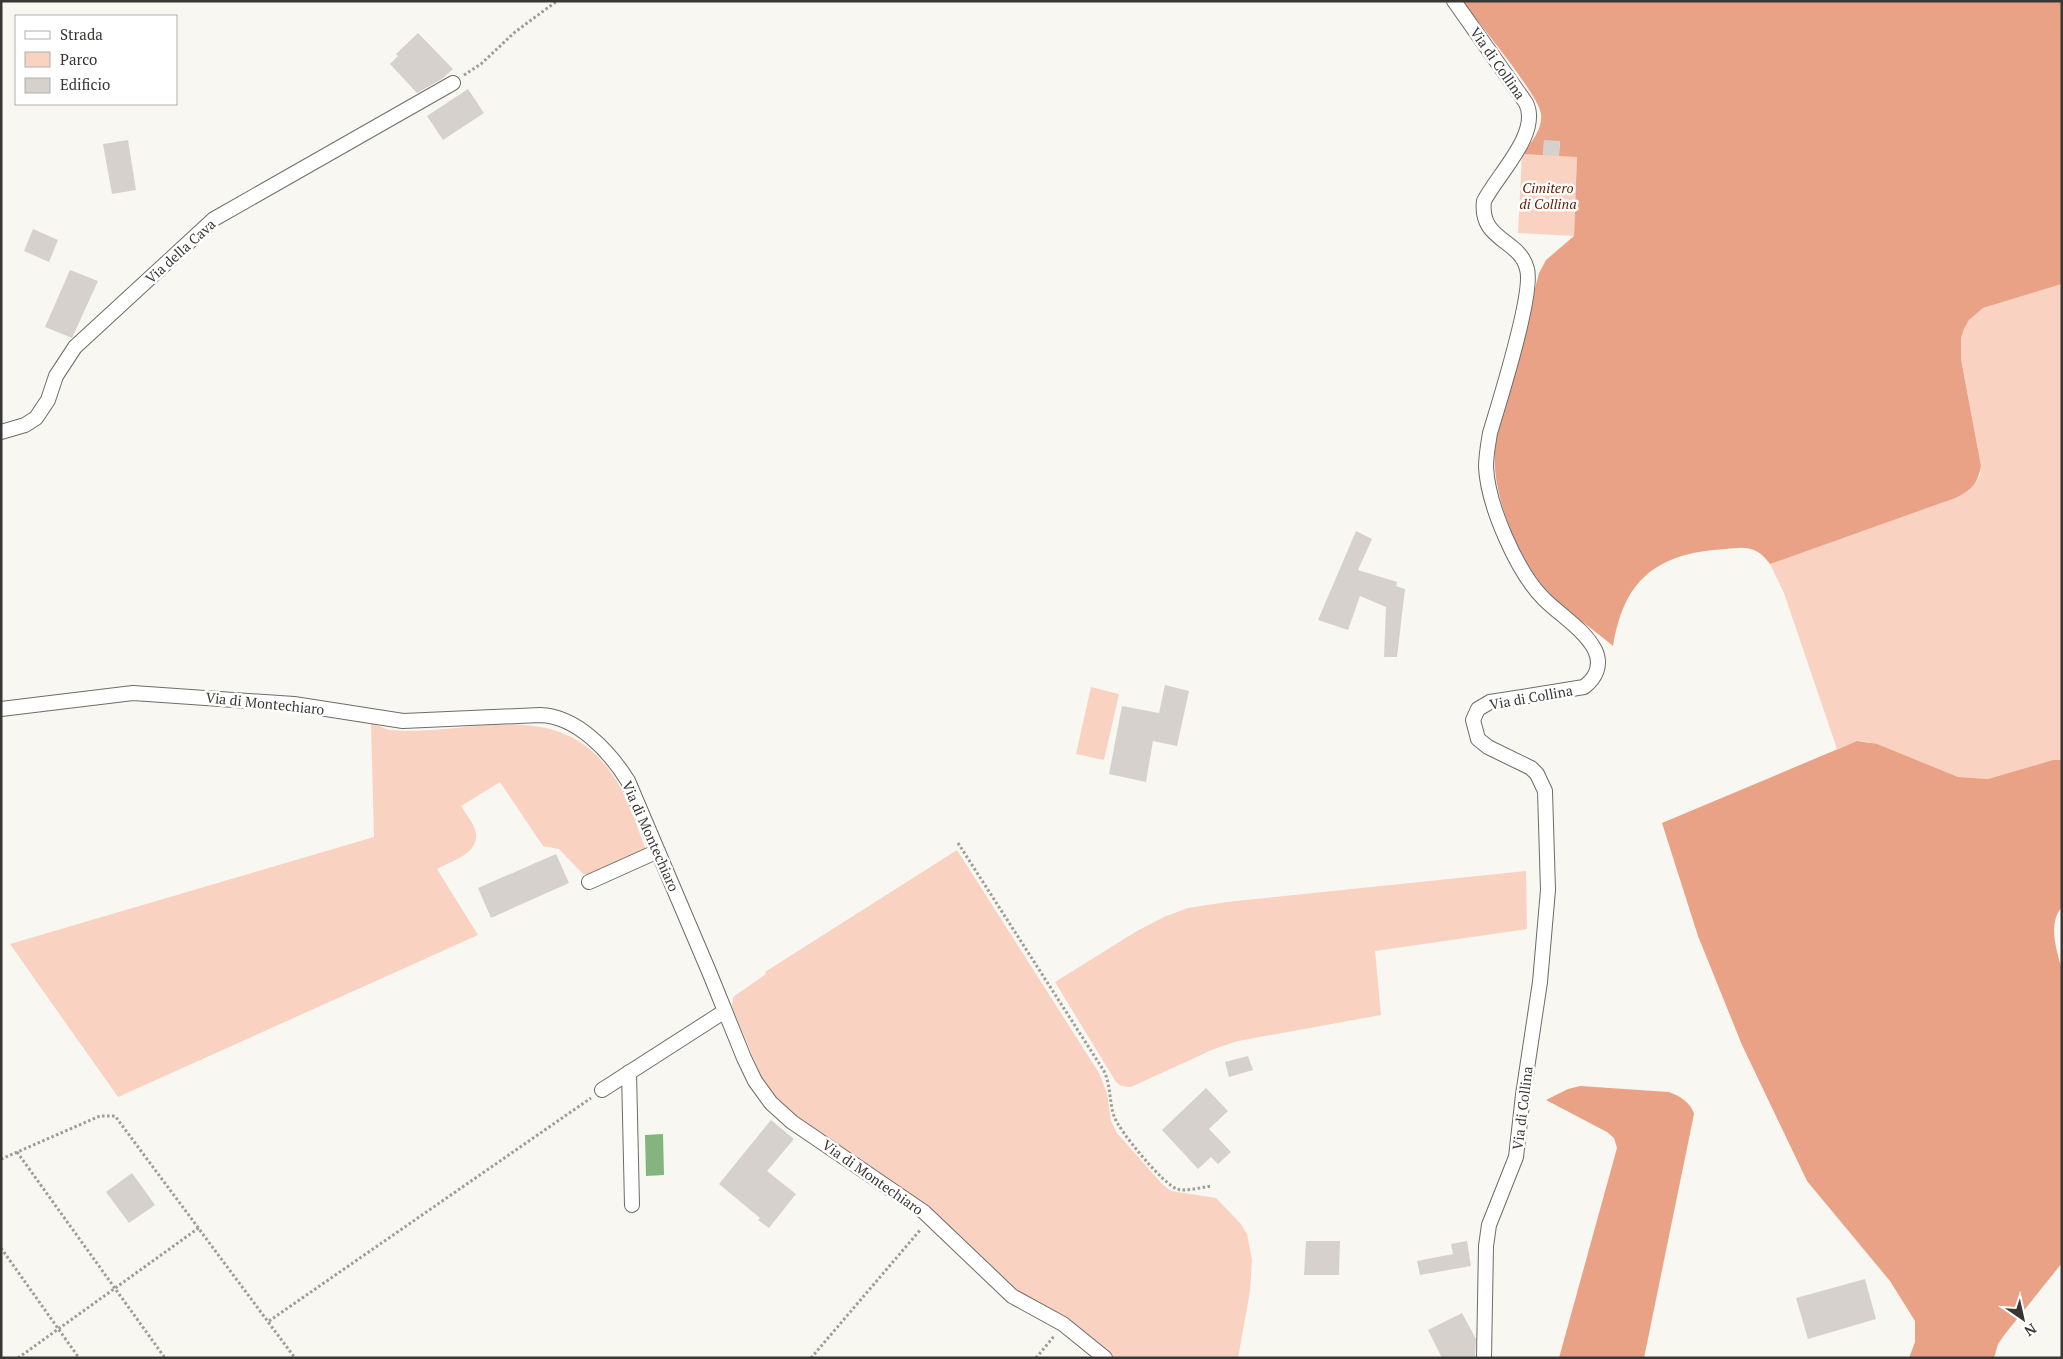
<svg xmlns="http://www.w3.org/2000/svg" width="2063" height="1359" font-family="'PT Serif',serif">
<rect width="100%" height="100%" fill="#f9f7f1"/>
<!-- green -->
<path fill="#f9d2c2" d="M1544 140 1577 157 1574 236 1518 233 1522 154Z
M2062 284V760H2053L1988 779 1958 777 1868 742 1857 741 1837 749 1784 593 1770 564 1965 493 1980 476 1981 466 1961 359V338L1964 329 1969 320 1983 308Z
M1091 687 1119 694 1104 760 1076 754Z
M371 723 389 730 406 731C484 731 565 698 616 780 630 801 637 827 646 850L589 874H583L559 849 543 846 500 782 461 806C465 813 473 822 475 830 482 853 452 861 437 869L478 935 118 1097 10 944 374 837Z
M957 850 1099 1073 1107 1093 1111 1121 1117 1133 1162 1184 1171 1191 1216 1198 1241 1224 1247 1234 1252 1260 1250 1291 1238 1358H1115L1077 1327 1031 1301 1011 1286 909 1195 798 1117 777 1098 761 1076 732 1007 733 997 766 974 765 972Z
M1526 871 1527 929 1375 951 1381 1015 1238 1041 1214 1049 1131 1087 1121 1086 1116 1082 1055 982 1137 931 1164 917 1188 908 1227 902Z"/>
<!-- forest -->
<path fill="#e9a285" d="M1462 1H2062V284L1983 308 1969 320 1964 329 1961 338V359L1981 466C1978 483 1971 491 1955 498L1770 564C1766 559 1762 554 1756 551 1747 546 1736 548 1726 549 1692 551 1658 558 1636 586 1623 602 1616 626 1613 646 1591 627 1563 610 1544 587 1517 555 1491 492 1495 450 1497 420 1510 390 1518 362 1526 332 1531 302 1539 273L1546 260 1574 236 1577 157 1559 156 1560 141H1544L1543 155 1522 154C1531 143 1543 129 1541 114 1539 95 1477 21 1462 1Z
M1857 741 1877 744 1958 777 1988 779 2053 760H2062V907C2047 924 2057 951 2062 970V1263L2005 1334 1998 1344 1994 1358H1909L1915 1342V1321L1890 1281 1807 1181 1742 1045 1698 936 1662 823Z
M1580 1086 1669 1092C1680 1096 1691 1103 1694 1114L1644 1358H1559L1617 1148 1614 1138 1607 1132 1546 1100 1568 1089Z"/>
<!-- water -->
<path fill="#84b57e" d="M663 1134 664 1175 646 1176 645 1135Z"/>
<!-- building -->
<path fill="#d6d1cd" d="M418 33 453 69 442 79 417 93 390 64 398 56 396 54Z
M468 89 484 113 443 140 427 116Z
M128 140 136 190 112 194 103 144Z
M1544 140 1560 141 1559 156 1543 155Z
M33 229 58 240 49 262 24 251Z
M70 270 98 281 72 338 45 327Z
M1356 531 1372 539 1358 570 1397 582 1396 586 1405 589 1397 657H1384L1386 607 1360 596 1348 630 1318 620Z
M1165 685 1189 691 1177 746 1153 741 1146 782 1109 774 1122 706 1159 713Z
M556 854 569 883 491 918 478 888Z
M1248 1056 1253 1070 1229 1077 1225 1062Z
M1206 1088 1228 1111 1209 1129 1231 1152 1218 1164 1211 1157 1198 1169 1162 1130Z
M771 1120 794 1139 767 1171 796 1194 769 1228 758 1220 760 1218 719 1184Z
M132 1173 155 1205 129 1223 106 1192Z
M1306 1241H1340L1339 1275H1304Z
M1467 1241 1471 1266 1420 1275 1417 1261 1453 1254 1451 1244Z
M1865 1279 1876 1319 1808 1339 1796 1298Z
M1462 1313 1476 1339 1475 1358H1442L1428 1330Z"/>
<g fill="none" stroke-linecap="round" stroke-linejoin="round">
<defs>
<path id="street" d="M1454 1 1526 103C1541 133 1497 175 1484 201 1479 241 1520 239 1527 269 1534 293 1499 403 1490 433 1488 445 1486 456 1486 467 1488 506 1517 572 1544 599 1560 615 1584 629 1595 650 1602 665 1596 678 1584 687L1490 702 1478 709 1473 720 1478 739 1488 747 1531 768 1537 774 1545 791 1548 890 1540 982 1523 1095 1516 1157 1489 1225 1486 1246 1484 1358
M1 432 25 425 36 418 48 400 56 376 75 347 214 219 453 83
M1 709 133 693 294 704 403 721 540 715C577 716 610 752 628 781L710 974 744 1058 755 1081 771 1103 792 1122 924 1212 1012 1296 1063 1324 1105 1358
M589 882 658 851
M629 1072 632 1205
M602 1090 725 1011"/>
</defs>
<!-- street casing -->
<use href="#street" stroke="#6e6c67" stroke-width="16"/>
<!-- path -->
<path stroke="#9d9c97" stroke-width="3" stroke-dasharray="2.5 2.5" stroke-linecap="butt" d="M464 75 481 64 515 32 557 1
M958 843 1104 1071C1111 1086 1109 1101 1114 1116 1119 1131 1163 1184 1177 1189 1187 1192 1201 1187 1212 1186
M17 1152 165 1358
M1 1159 100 1116H115L295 1358
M1 1248 79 1358
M269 1321 591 1098
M18 1358 200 1227
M811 1358 921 1229
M1036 1358 1055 1335"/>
<!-- street -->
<use href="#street" stroke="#fff" stroke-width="14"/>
</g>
<g text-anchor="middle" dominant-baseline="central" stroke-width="5" stroke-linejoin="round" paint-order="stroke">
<!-- street labels -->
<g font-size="14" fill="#383735" stroke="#fff">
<text transform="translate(1498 63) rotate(55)">Via di Collina</text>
<text transform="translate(180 251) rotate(-42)">Via della Cava</text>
<text transform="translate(1531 697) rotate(-10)">Via di Collina</text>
<text transform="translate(265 703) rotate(6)">Via di Montechiaro</text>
<text transform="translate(651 836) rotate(66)">Via di Montechiaro</text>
<text transform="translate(1522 1108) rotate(-83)">Via di Collina</text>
<text transform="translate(873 1177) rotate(35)">Via di Montechiaro</text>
</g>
<!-- park labels -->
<g font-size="14" font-style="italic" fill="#622304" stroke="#fff">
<text x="1548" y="187">Cimitero<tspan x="1548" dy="16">di Collina</tspan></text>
</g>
</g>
<!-- border -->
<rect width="2063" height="1359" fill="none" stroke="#383735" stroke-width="5"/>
<!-- legend -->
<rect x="15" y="15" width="162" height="90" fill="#ffffff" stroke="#afafae"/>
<rect x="25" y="31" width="25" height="8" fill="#ffffff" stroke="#afafae"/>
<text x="60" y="40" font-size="15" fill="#383735">Strada</text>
<rect x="25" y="52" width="25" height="15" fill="#f9d2c2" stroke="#afafae"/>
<text x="60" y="65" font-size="15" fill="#383735">Parco</text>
<rect x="25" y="78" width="25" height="15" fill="#d6d1cd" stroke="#afafae"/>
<text x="60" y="90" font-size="15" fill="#383735">Edificio</text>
<!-- north arrow -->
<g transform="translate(2023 1319) rotate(146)" stroke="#ffffff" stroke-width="4" paint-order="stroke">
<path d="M0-4L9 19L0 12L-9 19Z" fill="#383735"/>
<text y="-8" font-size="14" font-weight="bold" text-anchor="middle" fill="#383735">N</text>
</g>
</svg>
